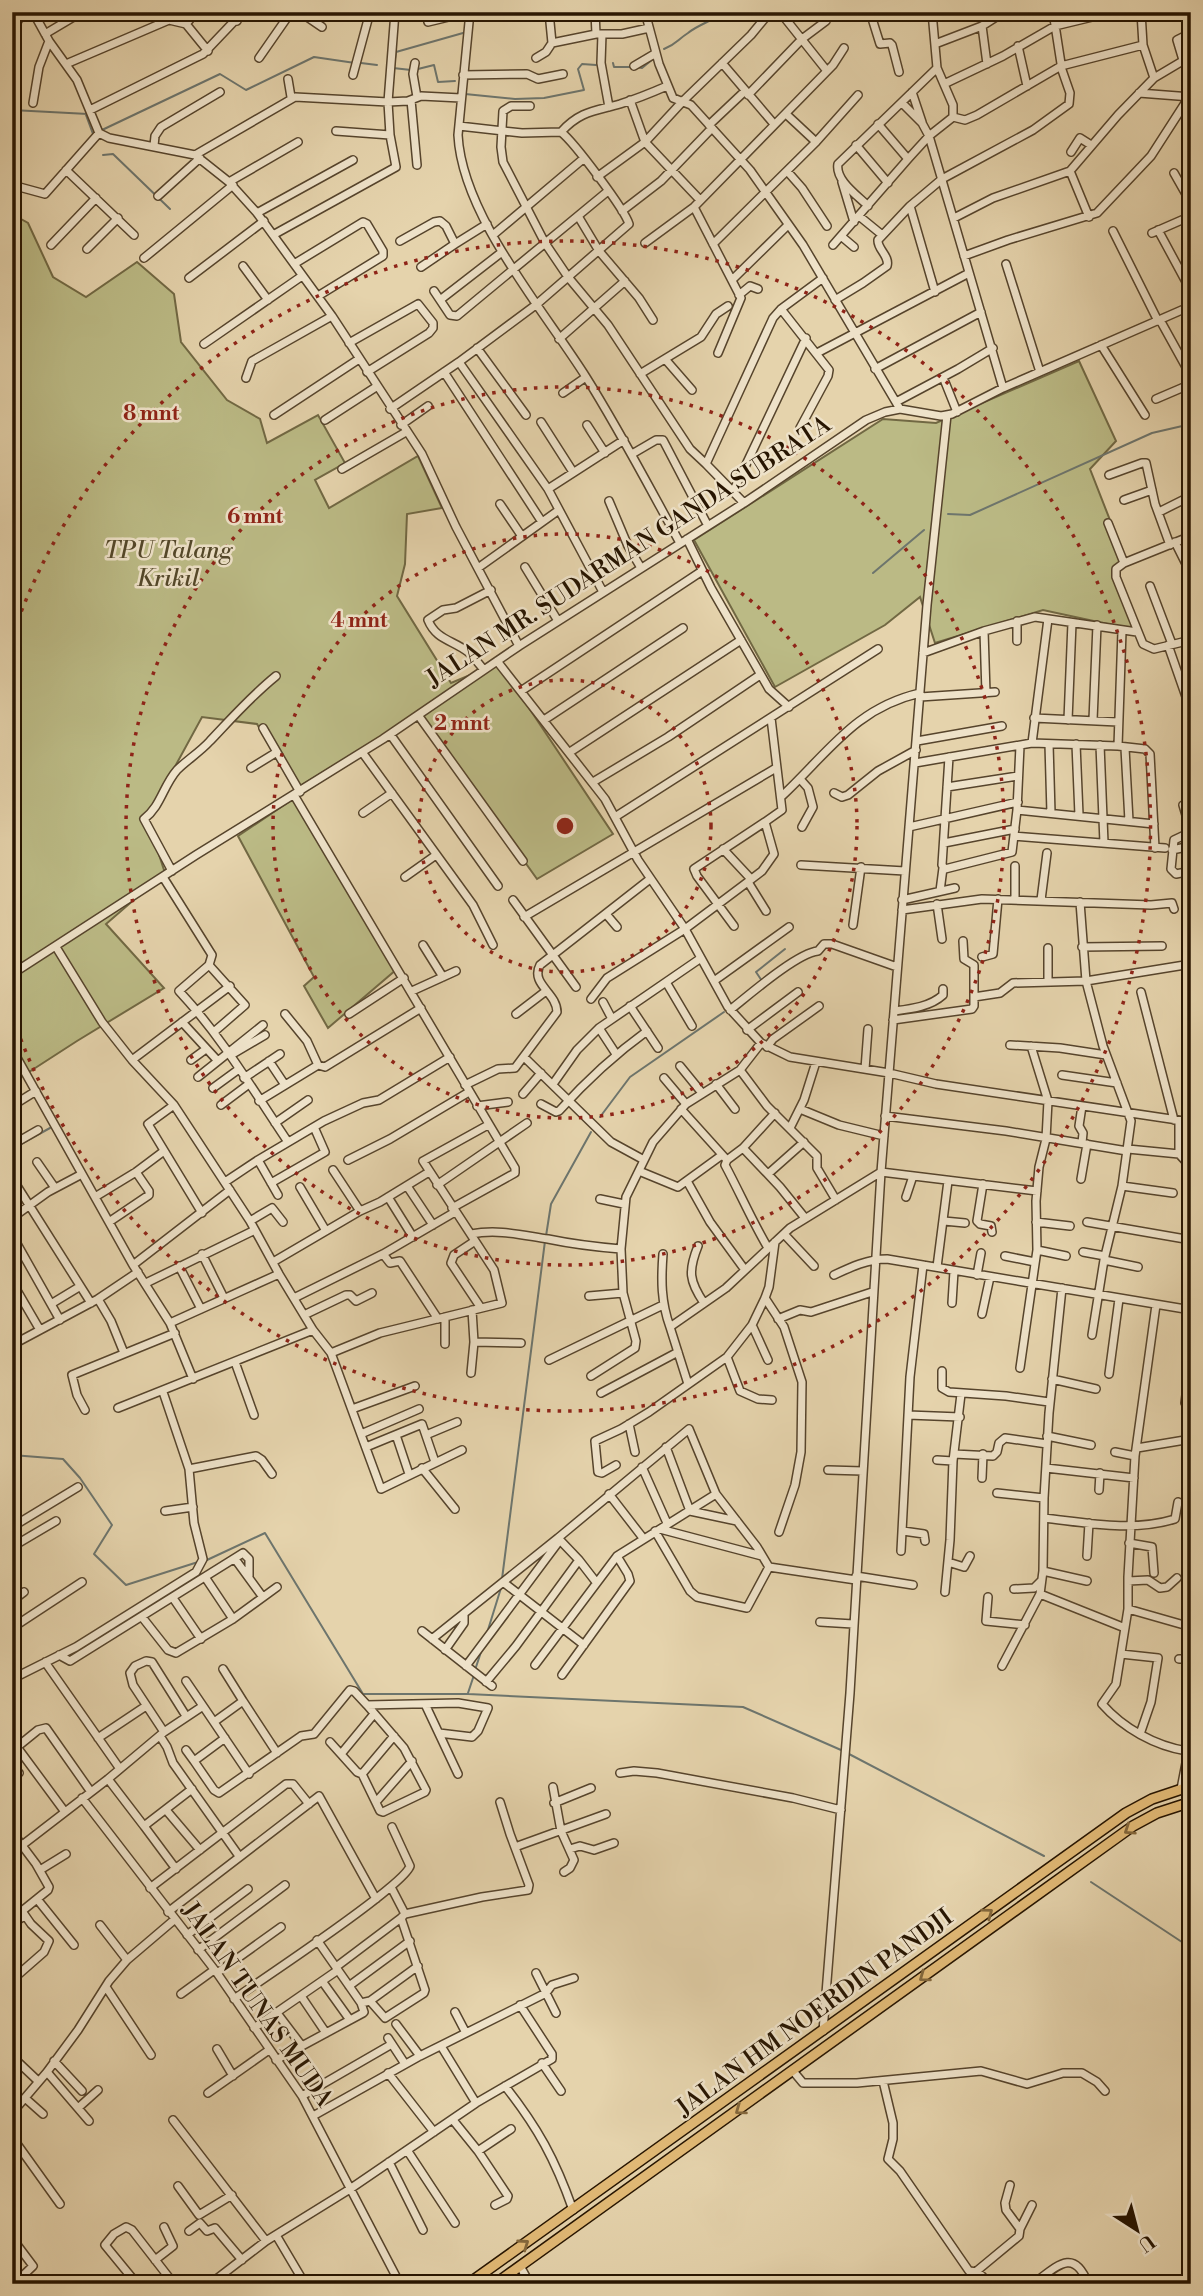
<svg xmlns="http://www.w3.org/2000/svg" width="1203" height="2296" font-family="'Libre Bodoni',serif">
<rect width="100%" height="100%" fill="#e5d3ac"/>
<filter id="stains"><feTurbulence type="fractalNoise" baseFrequency=".00286" numOctaves="4"/><feColorMatrix values="0 0 0 0 .2 0 0 0 0 .09 0 0 0 0 .02 0 0 0 .5 -.17"/></filter>
<radialGradient id="worn" r=".72"><stop offset=".6" stop-color="#630" stop-opacity="0"/><stop offset="1" stop-color="#630" stop-opacity=".3"/></radialGradient>
<!-- green -->
<path fill="#bbba85" stroke="#716843" stroke-width="2" d="M12 214 28 223 53 277 86 297 137 262 174 294 181 342 227 400 260 419 267 443 318 415 345 463 315 480 329 508 418 456 442 508 407 514 405 564 397 596 451 683 499 663 613 834 537 879 419 714 295 789 257 724 202 717 147 818 165 873 106 924 164 988 77 1041 12 1083Z
M1079 361 1116 441 1090 469 1126 561 1114 566 1140 631 1043 610 935 643 920 597 885 625 775 687 694 540 883 419 936 423Z
M296 797 397 969 328 1028 304 986 314 977 238 836Z"/>
<g fill="none" stroke-linecap="round" stroke-linejoin="round">
<!-- stream -->
<path stroke="#6d756d" stroke-width="2" d="M664 49C677 44 677 40 688 33 699 24 713 21 724 12
M395 59 396 52 463 33
M361 63 377 65
M613 63 614 67H631
M636 67 642 68 653 59
M393 68 411 70
M418 69 434 65 438 82 455 81
M465 94 515 99 544 98 584 90 578 69 582 64 596 65
M12 110 88 114
M93 112 102 130 220 74 246 90 314 57 355 63
M86 115 93 134
M103 155 113 154 170 209
M948 514 970 515 1152 433 1191 424
M873 573 924 530
M762 981 756 972 785 949
M600 1117 630 1077 724 1012
M12 1149 50 1128
M546 1236 551 1204 591 1132
M12 1455 63 1459 80 1478 112 1525 94 1554 126 1585 198 1562
M207 1560 265 1533 363 1694H468L743 1707 841 1750
M502 1579 545 1241
M487 1633 501 1588
M475 1670 481 1652
M468 1693 474 1675
M849 1754 1044 1856
M1091 1882 1191 1948"/>
<defs>
<path id="minor" d="M33 12 49 41 77 80 99 133 109 138 195 155 229 182 257 213 332 316 422 454 456 527 519 646
M227 12 237 21
M300 12 322 27
M384 12 395 13
M470 12 458 135C462 215 543 309 586 377 620 431 649 487 680 543
M595 12 596 34
M645 12 659 64 673 98 691 105 750 170 803 245 900 409
M780 12 827 71
M870 12 880 44 890 43 892 45 899 72
M1141 12 1143 45 1154 78
M169 20 186 24 208 51
M428 22 457 15 470 16
M186 24 196 12
M982 26 987 64
M12 31 23 12
M45 34 82 12
M602 34 601 63 609 107
M552 43 596 34H622L649 28
M935 44 982 26 1004 12
M1018 46 1027 86
M259 58 291 12
M536 58 546 52 552 43 549 12
M1183 60 1177 40 1191 33
M415 63 413 74 417 97
M722 63 774 124
M66 64 169 20 162 12
M634 66 656 53
M353 75 370 12
M463 75 527 74 538 79 563 74
M288 79 291 97
M944 84 1003 56 1055 26 1113 12
M912 92 922 122
M1139 93 1191 97
M748 95 802 39 826 21
M411 100 417 165
M630 100 645 142 700 200
M33 103 39 67 49 41
M902 103 922 123 929 136 1003 388
M530 106H511L503 111 501 147 503 162 545 243 568 277 608 325 690 449 706 464
M90 110 203 54 243 12
M786 114 816 142
M953 117 965 120 977 115 1061 66 1143 45
M878 124 908 159
M709 125 745 91
M336 131 390 135
M561 132C580 111 595 111 620 104 636 99 651 93 667 86
M856 145 888 183
M154 146 155 136 161 127 220 92
M1071 152 1080 138 1091 145
M195 155 295 97 388 102 408 101 421 96 461 98
M66 170 134 235
M787 171 802 188 827 226
M1070 171 1089 217
M1174 173 1191 203
M597 177 645 142 683 101 751 35 770 12
M229 182 298 142
M842 182 854 222
M12 185 45 194 99 133
M158 196 200 158
M868 206C857 195 835 180 838 164L937 68
M910 206 935 292
M694 207 741 298 718 353
M622 211 661 181 712 128
M257 213 353 160
M578 216 599 251 639 298 653 320
M859 216 881 234
M954 218 993 198 1070 171 1118 115 1154 78 1191 56
M1158 230 1191 291
M1113 231 1158 321
M1152 233 1191 216
M273 235 396 167 390 135 388 102 395 12
M493 235 583 159
M841 236 854 247
M400 241 434 222 440 221 446 226 455 244 487 224
M645 243 694 207 833 65 844 48
M713 244 816 142 858 95
M51 245 96 198
M833 245 908 159 929 136 953 117V105L937 68 932 12
M87 249 118 218
M964 256 1008 240 1097 213 1151 156 1189 97
M144 258 233 185
M294 264 363 222 367 224 383 251V256L318 296
M1006 264 1040 372
M243 266 268 300
M421 267 455 244
M189 278 264 221
M732 280 788 225
M434 291 450 315 457 316 608 191
M739 295 750 286 758 289
M440 300 502 252
M835 300 863 283 887 266C890 256 877 249 878 240L910 206 942 179 1033 130 1069 104 1070 93 1062 70 1053 12
M781 309 829 370 828 376 800 428
M1160 320 1191 376
M559 339 625 281
M349 343 418 304 433 323V328L429 333 367 372
M204 344 302 276
M1101 345 1145 415
M477 348 526 415
M817 353 969 273
M665 359 692 390
M459 362 548 489 603 592
M875 369 981 312
M444 372 542 522
M640 374 701 337 716 314 728 306
M246 378 252 361 332 316
M945 382 957 412
M563 393 586 377
M1156 399 1191 384
M896 402 958 369 993 348
M390 409 459 362 537 304 629 224C625 210 574 142 561 132L522 133 459 126
M274 415 359 359
M325 420 376 387
M541 422 573 472
M401 425 428 406
M587 425 605 453
M632 454 656 440H663L708 526
M342 469 406 432
M1109 475 1142 463H1146L1155 504 1170 545
M548 489 624 440
M733 492 806 338
M1124 500 1152 490
M609 501 628 546 641 568
M744 503 706 464 773 318 781 309 823 278
M500 504 521 535
M1159 512 1185 499 1191 491
M1108 523 1124 563 1191 536
M687 539 711 588 769 689 789 707
M1175 542 1191 574
M1124 563 1116 569V577L1143 644 1154 649 1191 640
M525 567 558 621
M478 568 559 510
M1150 586 1172 644
M984 631 986 693
M1017 641V621
M1168 645 1191 711
M923 653 984 631 1035 617 1137 632
M497 661 605 799 638 860 685 929 728 1007 761 1043 790 1057 889 1073 936 1084 1191 1122
M484 670C479 664 474 657 468 652 453 640 436 640 428 620L443 610 456 608 491 590
M521 691 702 571
M920 697 995 692
M418 715 523 861
M1034 718 1118 722
M544 720 683 628
M1068 720 1072 623
M1093 720 1097 625
M263 728 300 792
M390 734 498 886
M917 741 1002 726
M1032 743 1048 619
M1049 744 1051 813
M1076 744 1079 815
M1100 745 1104 843
M1118 746 1122 631
M1125 748 1129 821
M362 752 473 905 493 945
M570 752 741 640
M949 757 942 865 945 869 1012 852 1017 810 1020 746
M915 763 1032 743 1118 746 1145 749 1150 754 1155 848
M1186 764 1191 763
M251 768 277 752
M800 779 808 788 813 807 802 827
M593 782 668 737 760 675
M947 787 1018 776
M834 793 842 797 848 795 878 771 916 750
M294 795 515 1168V1173L452 1208
M782 796C828 753 855 708 920 693
M1183 805 1191 832 1174 840 1171 869 1176 874 1191 871
M1017 810 1154 824
M363 813 392 793
M615 817 878 649
M909 827 1018 802
M1014 836 1165 848
M944 843 1015 829
M723 849 751 879
M1172 850 1191 846
M801 865 905 871
M1015 866V898
M172 871 144 819C161 806 163 786 177 770 187 760 200 752 210 741 232 718 250 697 276 676
M163 877 212 955 209 965 179 991C222 1037 253 1090 288 1142
M405 877 436 855
M748 882 766 911
M940 891 943 868
M513 900 576 987
M902 900 955 888
M1041 900 1047 853
M937 904 942 939
M902 910 982 899 1151 905 1172 903 1174 909
M606 914 617 927
M524 917 776 768
M853 925 861 867
M734 926 697 876 694 869 765 822
M423 945 443 977
M56 947 102 1022 132 1060 174 1105 250 1221 279 1274 313 1330 331 1353 381 1489 462 1450
M1082 947 1162 946
M982 957 993 954 998 899
M209 965 245 1005 215 1031
M12 974 196 855 383 739 519 646 744 503 866 420 885 412 900 409 941 416 952 414 1003 388 1191 306
M714 981 789 927
M666 982 692 1026
M1048 982V948
M412 991 456 971
M1141 992 1174 1120
M974 997 1000 993 1013 983 1086 981 1080 902
M591 999 607 978 685 929 745 884 762 871 774 854 765 822 782 810 771 718
M603 1002 612 1019
M630 1006 658 1048
M730 1010C749 995 797 953 818 951L824 944H832L897 967
M894 1011C910 1009 930 1007 943 995V989
M285 1014 307 1041 318 1065
M349 1014 404 978
M516 1014 546 991
M893 1020 972 1009 974 1006V965L964 959 963 941
M182 1022 217 1060
M599 1028 616 1054
M747 1030 798 992
M1010 1045 1060 1048 1106 1055
M767 1047 773 1039 819 1006
M12 1049 133 1265 170 1323 193 1379
M231 1055 265 1035
M524 1057 611 1142 644 1160
M132 1060 230 986
M191 1060 206 1049
M269 1061 285 1085
M680 1066 702 1093
M865 1069 868 1029
M740 1070 767 1106 817 1156V1168L836 1200
M1062 1075 1117 1083
M198 1077 263 1025
M244 1078 280 1054
M664 1078 686 1104
M553 1084 577 1050 599 1028 701 958
M716 1084 735 1109
M465 1085 498 1069 515 1068 557 1012C557 993 530 984 540 965L650 879
M213 1088 239 1069
M523 1094 541 1073
M259 1101 318 1065 325 1067 421 1008
M541 1104 556 1112 559 1111C586 1081 614 1055 647 1031
M174 1105 148 1124 202 1213
M221 1105 249 1084
M12 1106 36 1091
M477 1106 508 1102
M1082 1106 1079 1126 1083 1133 1082 1143
M681 1109 727 1160 725 1165C740 1193 752 1221 768 1248
M800 1109 839 1125 884 1136
M885 1116 1006 1131 1127 1151
M1179 1121V1154L1191 1167
M275 1123 308 1100
M790 1128 804 1100 816 1062
M12 1145 38 1130
M743 1148 780 1187 805 1218
M1128 1149 1179 1154
M258 1160 278 1195
M348 1160 390 1139 469 1092
M727 1160 743 1148 775 1113
M37 1162 55 1188
M333 1170 360 1211
M639 1171 678 1187 722 1155
M768 1174 804 1142
M12 1178 91 1303
M1081 1179 1087 1144
M687 1181 710 1222 745 1270
M225 1182 258 1160 324 1121 363 1103 379 1100 450 1057
M271 1183 325 1152 314 1127
M983 1184 977 1221 980 1224 991 1226 992 1232
M437 1185 527 1123
M407 1186 433 1225
M1122 1186 1173 1193
M300 1187 326 1231
M95 1197 136 1172 164 1151
M388 1197 413 1237
M906 1197 913 1176
M600 1199 624 1204
M12 1218 48 1192 82 1174
M250 1221 272 1208 283 1222
M944 1221 965 1223
M109 1222 149 1195V1191L136 1172
M1036 1222 1070 1226
M1087 1222 1191 1240
M471 1234C498 1229 521 1235 548 1239 572 1244 597 1247 621 1249
M784 1234 814 1266
M12 1235 60 1320
M475 1241 454 1255 451 1263 481 1308
M698 1246C688 1271 689 1281 704 1303
M1037 1250 1066 1256
M1083 1252 1105 1256
M202 1254 224 1298
M383 1254 390 1263 400 1261 438 1319
M663 1254C661 1280 661 1302 670 1327
M1005 1256 1035 1262
M1104 1260 1138 1267
M273 1262 360 1211 380 1202 429 1172
M133 1265 230 1190
M179 1266 201 1309
M937 1267 948 1181
M834 1275C851 1267 868 1259 887 1259L1191 1310
M977 1275 981 1253
M12 1282 40 1330
M146 1283 255 1230
M589 1296 623 1293
M294 1298 383 1254 455 1212
M765 1298 784 1327 802 1382 801 1452 795 1485 779 1532
M98 1299 138 1272
M952 1303 954 1271
M51 1304 79 1287
M1156 1305 1135 1456 1128 1577V1609L1116 1684 1102 1704C1123 1728 1155 1746 1187 1751
M982 1314 990 1277
M304 1315 346 1295H350L356 1301 372 1293
M778 1319 800 1310 811 1312 872 1292
M170 1323 279 1274
M752 1325 768 1360
M1092 1335 1104 1260 1122 1186 1131 1121 1103 1046 1086 981 1191 964
M474 1342 521 1343
M445 1344V1317
M12 1345 98 1299 111 1321 124 1353
M331 1353 380 1333 502 1303 494 1270 423 1161 488 1125
M727 1357 740 1391 758 1399 772 1400
M549 1360 663 1305
M235 1362 254 1415
M1020 1368 1037 1250 1036 1201 1039 1167 1046 1139 1048 1101 1031 1046
M942 1371V1388L949 1392 1006 1396 1049 1402
M471 1373 474 1342 472 1310
M1109 1374 1119 1299
M591 1376 635 1348 636 1341 623 1293 621 1249 626 1197 653 1142 686 1104 740 1070 761 1043
M1052 1379 1096 1389
M688 1384 670 1327 726 1288 790 1228 881 1172 1037 1191
M601 1393 678 1352
M1185 1403 1191 1355
M118 1408 313 1330
M352 1409 415 1386
M85 1410 77 1395 72 1375 175 1333
M908 1415 960 1417
M629 1424 635 1452
M361 1434 419 1409
M396 1435 409 1474
M426 1435 457 1422
M1047 1436 1091 1445
M366 1447 422 1424 435 1462
M666 1447 690 1511
M1137 1448 1191 1439
M1115 1452 1135 1456
M954 1454 993 1456 997 1452 999 1443 1005 1438 1047 1444
M937 1460 953 1461
M616 1465 602 1473 598 1472 595 1441 621 1429 649 1412 727 1357 752 1325 765 1298 769 1287 775 1242
M642 1467 667 1523
M422 1468 455 1509
M1046 1468 1134 1478
M189 1469 256 1456 262 1460 272 1474
M828 1470 863 1471
M982 1478 983 1454
M1099 1490 1100 1473
M997 1493 1044 1498
M609 1494 643 1538
M165 1511 193 1507
M690 1511 737 1521
M1044 1518C1088 1523 1132 1532 1175 1519L1178 1502
M12 1527 78 1487
M660 1529 762 1556
M655 1531 690 1591 697 1597 747 1608 769 1567
M903 1531 924 1534 925 1541
M1129 1543 1152 1547 1154 1573
M12 1547 56 1521
M901 1551 910 1377 923 1265
M1087 1556 1089 1523
M235 1559 262 1596
M948 1562 964 1567 970 1556
M1043 1571 1087 1581
M856 1576 913 1585
M205 1577 233 1619
M1128 1581 1148 1580 1160 1588 1167 1587 1177 1578
M503 1582 584 1645
M596 1582 579 1560 558 1538 689 1429 716 1494 757 1547 769 1567 856 1580
M1014 1589 1034 1588 1041 1581
M945 1592 950 1540 953 1461 961 1394
M1040 1594 1125 1628
M988 1597 986 1621 1025 1625
M173 1598 201 1639
M12 1601 24 1592
M1128 1609 1191 1627
M142 1617 168 1650 176 1653 233 1619 277 1587
M820 1622 853 1624
M12 1628 82 1582
M422 1631 492 1686
M432 1639 558 1538
M445 1650 464 1623V1615
M1121 1654 1158 1658 1151 1702 1140 1734
M59 1655 70 1661 243 1553 249 1559V1576
M1179 1659H1191
M45 1662 120 1769
M535 1665 617 1556 716 1494
M466 1666 560 1540
M1002 1666 1040 1594 1043 1571 1044 1498 1049 1413 1062 1288
M562 1675 630 1581 628 1574 617 1556
M12 1679 76 1647 196 1572 203 1559 194 1523 189 1469 163 1392
M186 1681 203 1706
M486 1682 516 1646 579 1560
M243 1701 277 1753
M425 1704 458 1774
M214 1722 243 1701 223 1669
M164 1732 133 1685 130 1673 135 1666 146 1661 152 1662 186 1716
M160 1736 167 1747 173 1763 239 1856
M98 1738 146 1706
M225 1738 194 1761 214 1790 219 1793 301 1736 314 1734 350 1690 354 1691 367 1705 458 1703 488 1708 478 1731 472 1737 439 1733
M330 1742 357 1772 362 1774 380 1811 383 1812 425 1792 426 1790 404 1748 367 1705
M186 1750 194 1761
M341 1754 374 1714
M620 1773 634 1771 657 1773 793 1798 841 1810
M362 1774 394 1736
M12 1777 19 1773
M108 1779 144 1826
M553 1787 561 1831 574 1860 570 1868 564 1872
M1181 1789 1191 1737
M82 1798 217 1973 302 2096 400 2284
M376 1802 412 1761
M554 1803 591 1788
M166 1810 200 1850
M65 1812 17 1747 38 1730 46 1728 91 1792
M12 1832 36 1864 49 1887 48 1890 22 1911 31 1924 49 1941 44 1952 12 1980
M515 1847 606 1814
M570 1849 580 1846 594 1850 614 1843
M12 1853 108 1779 164 1732 203 1706 249 1774
M176 1869 144 1826 192 1789
M40 1870 66 1854
M150 1888 286 1784H293L309 1804
M37 1899 74 1945
M168 1912 319 1796 376 1899
M405 1914 482 1897 528 1890 529 1885 510 1834 500 1802
M12 1924 24 1916
M100 1925 127 1960
M187 1935 248 1889
M317 1940 361 2003 370 2001 418 1966
M198 1950 285 1885
M336 1967 401 1918
M217 1973 281 1927
M536 1973 556 2013
M322 1981 350 2020
M349 1986 410 1941
M106 1987 151 2055
M181 1994 214 1970
M301 1996 326 2033
M234 1999C261 1980 404 1886 410 1866L392 1827
M370 2001 385 2018 424 1993 425 1990 401 1918 405 1914 391 1887
M455 2012 466 2033
M277 2013 302 2046
M396 2024 420 2056
M254 2028 338 1970
M823 2031 850 1693 881 1172 927 605 947 415
M388 2038 405 2064
M441 2046 476 2103
M217 2049 233 2076
M276 2060 363 2013 364 2012 361 2003
M54 2061 82 2091
M19 2063 38 2081
M542 2063 561 2091
M793 2071 803 2083H857L981 2071 1027 2084 1063 2073H1082L1097 2082 1105 2091
M47 2072 89 2121
M388 2073 434 2132
M883 2081 893 2123V2139L888 2159 900 2171 969 2271 978 2272 990 2284
M505 2086C538 2128 555 2159 573 2210
M208 2093 269 2050
M302 2096 392 2044
M25 2098 43 2114
M78 2108 98 2090
M12 2113 47 2072 78 2030 109 1981 127 1960 174 1920
M313 2116 420 2056 546 1993 552 1985 574 1978
M173 2120 266 2241
M453 2120 478 2151 508 2196 507 2199 495 2205
M12 2137 60 2204
M407 2150 455 2223
M478 2151 511 2129
M389 2162 423 2230
M178 2186 199 2215 232 2195
M1020 2229 1032 2205
M189 2231 200 2223 207 2231 215 2228 242 2260
M276 2235 305 2284
M12 2238 33 2266 14 2284
M155 2260 173 2246 164 2227
M520 2266 530 2284
M511 2272 520 2284
M137 2284 105 2245 114 2234 126 2227 132 2230 174 2284
M210 2284 266 2241 350 2189 476 2103 552 2059V2054L520 2005
M961 2284 1019 2236 1020 2229 1006 2210 1005 2203 1010 2185
M1033 2284C1056 2267 1074 2246 1088 2284"/>
<path id="major" d="M468 2284 1126 1813 1152 1799 1191 1786
M495 2284 1133 1826 1157 1813 1191 1802"/>
</defs>
<!-- minor casing -->
<use href="#minor" stroke="#56442c" stroke-width="10"/>
<!-- major casing -->
<use href="#major" stroke="#271501" stroke-width="12"/>
<!-- minor -->
<use href="#minor" stroke="#eee2c9" stroke-width="7"/>
<!-- major -->
<use href="#major" stroke="#e2ba76" stroke-width="9"/>
</g>
<!-- one-way arrows -->
<defs><path id="oneway-chevron" d="M-2-3.5L2.5 0L-2 3.5" fill="none" stroke-width="1.6" stroke-linecap="round" stroke-linejoin="round" transform="scale(1.75)"/></defs>
<g stroke="#84683c">
<use href="#oneway-chevron" transform="translate(1129 1830) rotate(146)"/>
<use href="#oneway-chevron" transform="translate(988 1913) rotate(-36)"/>
<use href="#oneway-chevron" transform="translate(924 1977) rotate(144)"/>
<use href="#oneway-chevron" transform="translate(740 2110) rotate(144)"/>
<use href="#oneway-chevron" transform="translate(524 2244) rotate(-35)"/>
</g>
<!-- distance rings -->
<g fill="none" stroke="#8f2418" stroke-width="3.5" stroke-dasharray="3.5 7">
<circle cx="565" cy="826" r="146"/>
<circle cx="565" cy="826" r="292"/>
<circle cx="565" cy="826" r="439"/>
<path d="M14 631A585 585 0 1 1 14 1021"/>
</g>
<g text-anchor="middle" dominant-baseline="central" stroke-width="5" stroke-linejoin="round" paint-order="stroke">
<!-- park labels -->
<g font-size="24" font-style="italic" fill="#534729" stroke="#eee2c9">
<text x="168" y="551">TPU Talang<tspan x="168" dy="28">Krikil</tspan></text>
</g>
<!-- street labels -->
<g font-size="24" fill="#271501" stroke="#eee2c9">
<text transform="translate(629 552) rotate(-33)">JALAN MR. SUDARMAN GANDA SUBRATA</text>
<text transform="translate(257 2005) rotate(55)">JALAN TUNAS MUDA</text>
<text transform="translate(815 2013) rotate(-36)">JALAN HM NOERDIN PANDJI</text>
</g>
</g>
<circle cx="565" cy="826" r="10" fill="#8f2418" stroke="#eee2c9" stroke-width="3.5"/>
<g font-size="21" text-anchor="middle" font-weight="bold" fill="#8f2418" stroke="#eee2c9" stroke-width="5" stroke-linejoin="round" paint-order="stroke">
<text x="151" y="420">8 mnt</text>
<text x="255" y="523">6 mnt</text>
<text x="359" y="627">4 mnt</text>
<text x="462" y="730">2 mnt</text>
</g>
<!-- margin -->
<rect width="1203" height="2296" fill="none" stroke="#e5d3ac" stroke-width="42"/>
<rect x="14" y="14" width="1175" height="2268" fill="none" stroke="#271501" stroke-width="3.5"/>
<rect x="21" y="21" width="1161" height="2254" fill="none" stroke="#271501" stroke-width="2"/>
<!-- north arrow -->
<g transform="translate(1137 2230) rotate(144)" stroke="#eee2c9" stroke-width="5" paint-order="stroke">
<path d="M0-5L12 26L0 18L-12 26Z" fill="#271501"/>
<text y="-10" font-size="19" font-weight="bold" text-anchor="middle" fill="#271501">U</text>
</g>
<rect width="100%" height="100%" filter="url(#stains)"/>
<rect width="100%" height="100%" fill="url(#worn)"/>
</svg>
